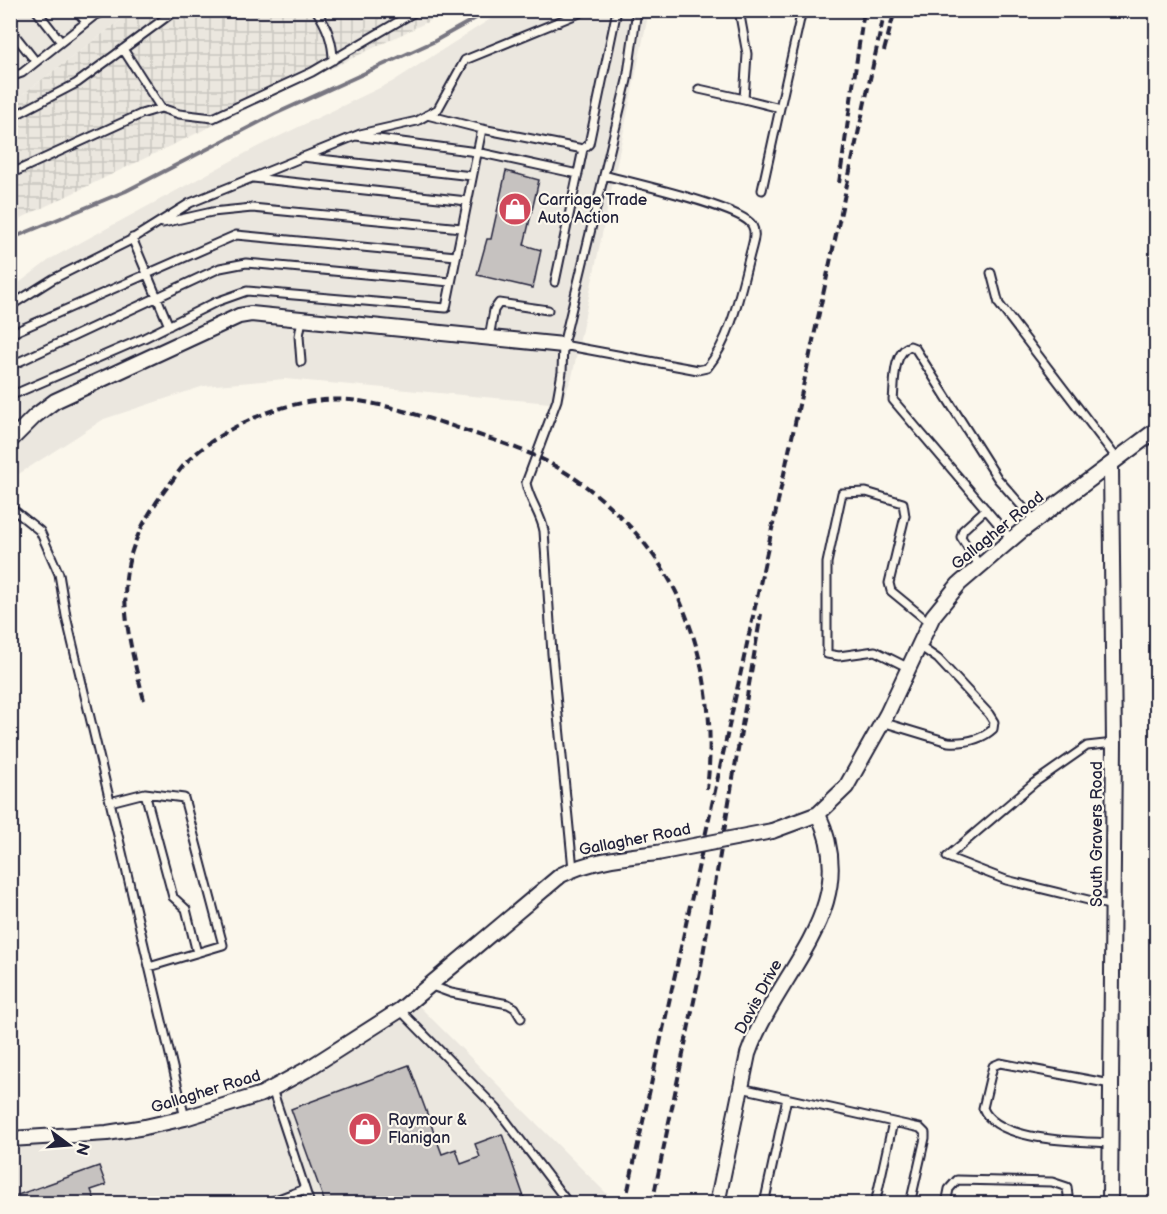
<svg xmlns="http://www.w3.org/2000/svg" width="1167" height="1214" font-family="'Balsamiq Sans',sans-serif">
<defs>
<pattern id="industrial-grid" width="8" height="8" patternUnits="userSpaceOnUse" patternTransform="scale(1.5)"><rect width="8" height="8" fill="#ebe7df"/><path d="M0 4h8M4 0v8" fill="none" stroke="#c9c6c0"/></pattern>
</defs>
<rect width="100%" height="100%" fill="#fbf7ec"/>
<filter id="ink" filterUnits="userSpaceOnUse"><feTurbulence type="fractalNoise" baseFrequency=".0167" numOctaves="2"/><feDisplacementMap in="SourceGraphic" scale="12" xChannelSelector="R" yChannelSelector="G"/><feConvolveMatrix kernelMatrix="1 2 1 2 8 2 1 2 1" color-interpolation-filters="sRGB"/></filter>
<g filter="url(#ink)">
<!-- built -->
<path fill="#ebe7df" d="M11 11H133L11 103Z
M503 11H649L572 377 561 404 285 379 204 386 104 419 11 479V289L52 258 257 147 392 82Z
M412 999 610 1197 608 1204H11V1139L145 1127 262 1094Z"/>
<!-- industrial -->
<path fill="url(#industrial-grid)" d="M133 11H450L11 223V103Z"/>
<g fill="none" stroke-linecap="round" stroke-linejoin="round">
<!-- stream -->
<path stroke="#787681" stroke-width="4" d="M10 239 126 191 275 114 433 42 490 10"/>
</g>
<!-- building -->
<path fill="#c6c2c0" stroke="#22223b" stroke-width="1.5" d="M506 171 539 180 524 245 541 250 533 288 477 275 487 239H491Z
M409 1065 442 1154 456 1149 461 1164 480 1157 475 1144 502 1134 526 1203H325L291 1109Z
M99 1166 106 1185 91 1190 96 1203H18L15 1196Z"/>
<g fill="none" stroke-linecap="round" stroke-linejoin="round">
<defs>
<path id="service" d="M36 10 61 42
M76 10 86 22
M316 10C327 26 333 42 333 60
M739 10 747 54 744 99 780 108 762 190
M10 29 36 62
M123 49 161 108
M10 77 22 73 94 16 108 10
M699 89 744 99
M780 108 802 10
M10 118 77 83 176 10
M482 129 583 149 589 144 617 10
M356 136 477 152 578 174
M302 157 472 176
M10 174 141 114 161 108 179 114 213 118 312 72 418 10
M253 178 467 201
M163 223 212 212 252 208 462 228
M132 238 169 326
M991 273 999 304 1118 460
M555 282 583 149
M10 306 53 279 129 241 190 203 360 134 417 121 438 109 465 60 587 10
M10 334 236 235 456 256
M489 338 494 310 499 303 548 310
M563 345 698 370 707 368C733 336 741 287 752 247 754 240 756 232 752 225 742 207 629 182 604 175
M301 362 299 336 302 319
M10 366 220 268 246 263 450 282
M10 396 144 338 216 302 247 291 446 308 482 129 427 115
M10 507 40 531 59 574 66 616 185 1118
M1011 539 893 400C895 384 892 353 910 346L915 348 998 479 1035 521
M979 565 961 537 963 530 986 509
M907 667 875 651 839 656 827 654V563L842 493 866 492 903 503 905 516 889 583 891 591 930 623
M882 722 948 742C964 743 980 741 993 729L994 722 989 714 938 659 918 645
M145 793 173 897 186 909 197 953
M110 802 145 793 184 798 223 945 149 967
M573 869 552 654 544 531C541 514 529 500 526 483L557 400 562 372 563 345 627 80 637 10
M1113 906 1006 880 947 857 1034 783 1087 746 1114 743
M429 985 451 993 508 1004 515 1008 521 1018
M400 1010 497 1109 569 1204
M741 1088 920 1128 925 1133V1138L910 1204
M272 1089 310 1204
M1111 1143C1078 1141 996 1142 983 1108L993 1066 1000 1063 1111 1084
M265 1204 305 1189
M764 1204 787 1098
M875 1204 893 1122
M946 1204 949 1189 957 1180 1052 1182 1067 1187 1069 1204"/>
<path id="minor" d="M10 441 35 416 55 401 239 316 251 314 563 345
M772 831 818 814 846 787 887 714 933 616 959 584 1020 532 1156 430
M10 1139 107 1133 145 1127 185 1118 262 1094 306 1070 400 1010 561 875C590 860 625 857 657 853
M717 1204 748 1054C778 969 863 909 818 814
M1110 1204 1114 743 1111 465"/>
</defs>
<!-- service casing -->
<use href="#service" stroke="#22223b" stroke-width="11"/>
<!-- minor casing -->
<use href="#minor" stroke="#22223b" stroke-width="18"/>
<!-- service -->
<use href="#service" stroke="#fbf7ec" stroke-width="7"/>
<!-- minor -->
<use href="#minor" stroke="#fbf7ec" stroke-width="14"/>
<!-- rail -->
<path stroke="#22223b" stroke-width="4" stroke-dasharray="9 4.5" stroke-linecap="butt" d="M884 51 895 10
M839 183 864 10
M144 700C134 661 122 619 126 578 130 543 148 512 169 485 176 476 183 464 192 457 235 418 306 391 365 402 399 408 431 419 464 430 496 441 531 451 560 469 606 496 652 544 676 592 705 654 715 722 707 789
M625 1204 885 10
M652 1204 700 972 761 614"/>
<defs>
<path id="minor-bridge" d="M657 853 772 831"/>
</defs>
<!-- minor-bridge casing -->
<use href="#minor-bridge" stroke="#22223b" stroke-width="18" stroke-linecap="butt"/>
<!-- minor-bridge -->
<use href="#minor-bridge" stroke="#fbf7ec" stroke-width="14"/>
</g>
</g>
<!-- icons -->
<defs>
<symbol id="shop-disc" viewBox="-11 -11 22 22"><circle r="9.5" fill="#d1495b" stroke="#fbf7ec"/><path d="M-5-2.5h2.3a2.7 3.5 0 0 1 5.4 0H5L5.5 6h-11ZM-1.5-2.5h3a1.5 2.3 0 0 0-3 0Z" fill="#fff"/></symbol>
</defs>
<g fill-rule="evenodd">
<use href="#shop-disc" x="496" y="190" width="38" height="38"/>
<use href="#shop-disc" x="346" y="1110" width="38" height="38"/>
</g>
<g text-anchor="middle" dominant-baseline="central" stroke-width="4.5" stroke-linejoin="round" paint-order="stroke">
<!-- poi labels -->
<g font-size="16" fill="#22223b" stroke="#fbf7ec" text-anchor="start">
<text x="538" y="200">Carriage Trade<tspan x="538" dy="18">Auto Action</tspan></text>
<text x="388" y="1120">Raymour &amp;<tspan x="388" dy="18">Flanigan</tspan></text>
</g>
<!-- street labels -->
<g font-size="16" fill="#22223b" stroke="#fbf7ec">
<text transform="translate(998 531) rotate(-39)">Gallagher Road</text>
<text transform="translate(1097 834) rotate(-90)">South Gravers Road</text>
<text transform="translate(635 840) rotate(-11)">Gallagher Road</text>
<text transform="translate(759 997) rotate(-62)">Davis Drive</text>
<text transform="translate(206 1092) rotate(-17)">Gallagher Road</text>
</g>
</g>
<!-- margin -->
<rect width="1167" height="1214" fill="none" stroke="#fbf7ec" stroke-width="36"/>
<rect x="18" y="18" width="1131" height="1178" fill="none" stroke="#22223b" stroke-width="2" filter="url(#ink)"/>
<!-- north arrow -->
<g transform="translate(69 1145) rotate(106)" stroke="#fbf7ec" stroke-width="4.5" paint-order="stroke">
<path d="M0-4.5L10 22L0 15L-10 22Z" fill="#22223b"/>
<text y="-9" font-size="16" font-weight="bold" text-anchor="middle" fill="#22223b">N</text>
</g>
</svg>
